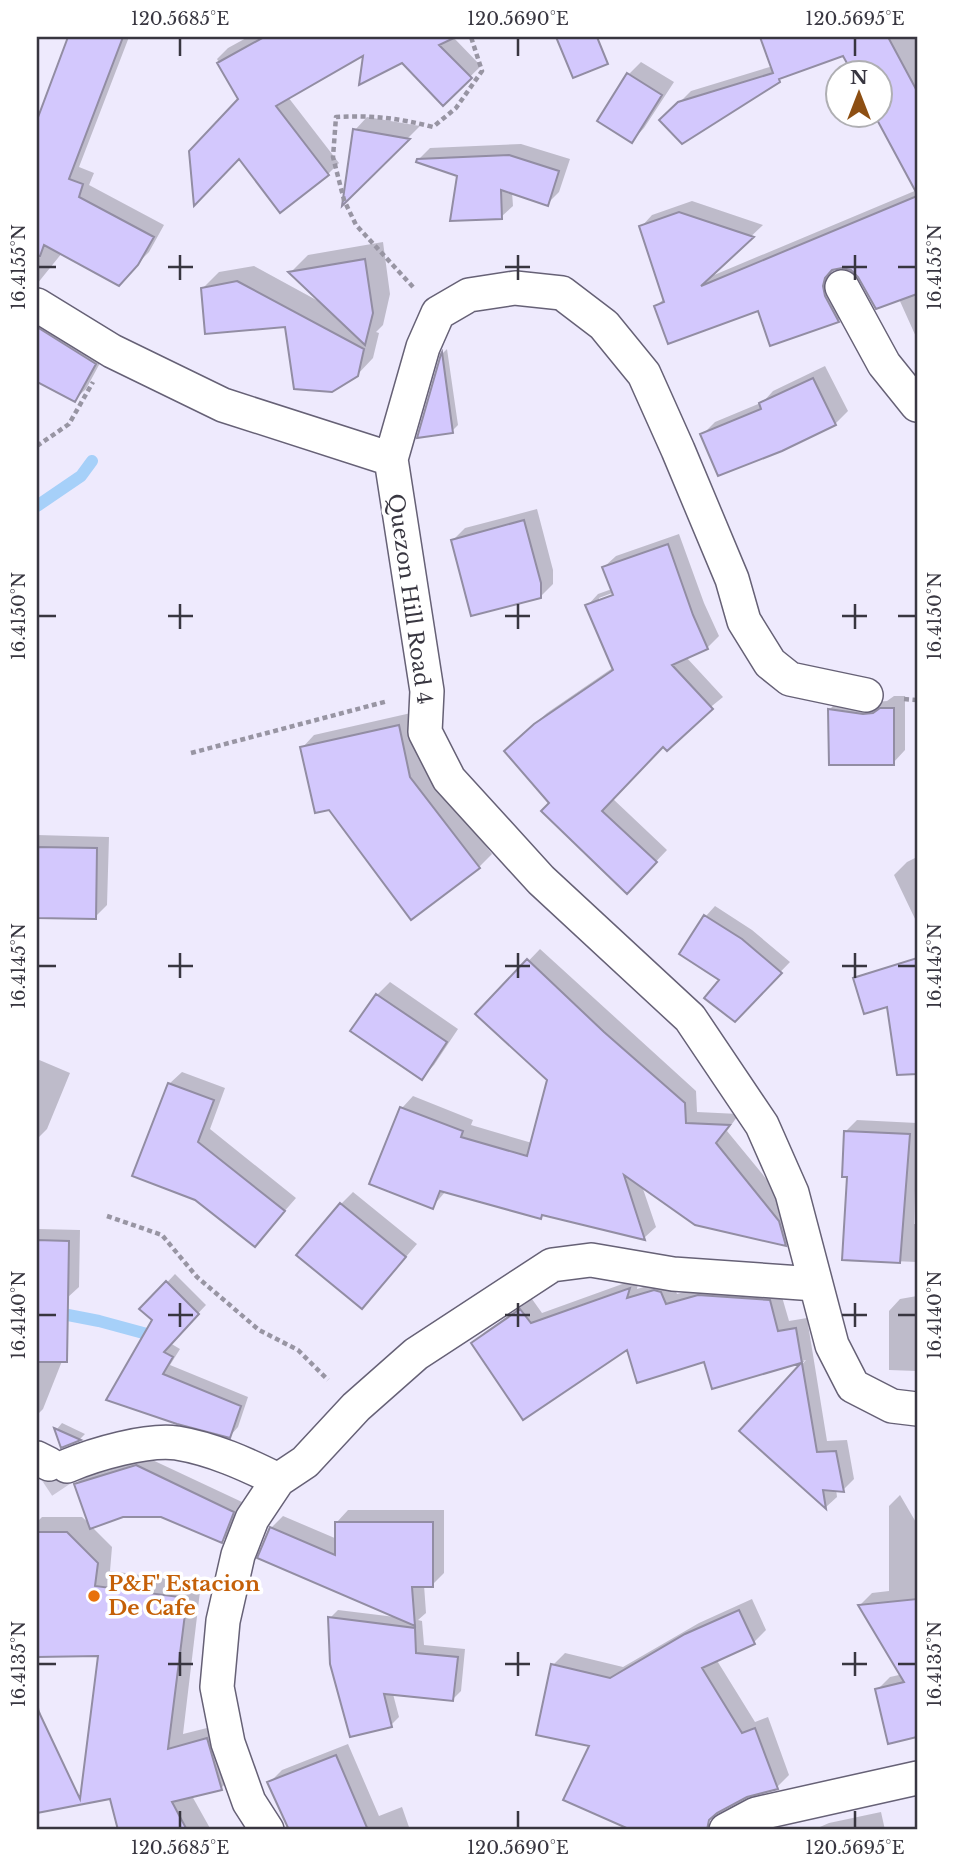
<svg xmlns="http://www.w3.org/2000/svg" width="954" height="1867" font-family="'Libre Baskerville',serif">
<rect width="100%" height="100%" fill="#eeeafd"/>
<!-- shadow -->
<path fill="#0003" fill-rule="evenodd" d="M70 37H129L79 167 94 173 89 185 164 225 149 252 118 283 62 253 37 284V125Z
M248 37H453L481 66 443 103 403 61 365 53 288 97 339 163 328 174 240 100 217 59 228 48Z
M762 37H917V186L877 116H880V74L844 54 784 75 779 80 662 120 691 91 773 66Z
M641 62 674 82 644 128 632 141 629 74Z
M367 117 420 126 345 201 355 130Z
M521 144 570 159 559 192 547 204 512 192 513 206 501 217 459 175 418 160 430 148Z
M917 190V339L899 299 860 276 852 269 843 266 835 268 833 273 849 309 838 320 771 344 759 309 656 306 665 298 641 227 652 215 692 201 763 225 707 278Z
M383 242 390 294 383 325 376 332 379 333 373 358 357 375 286 326 203 288 219 272 254 266 320 302 291 272 308 255Z
M37 310 106 352 86 389 74 400 37 380Z
M447 349 458 425 452 431 419 436 443 353Z
M825 366 848 411 835 424 702 435 715 422 763 402 773 391Z
M537 509 553 570V584L541 596 453 540 465 528Z
M679 534 704 603 719 636 707 648 686 657 723 697 664 745 612 798 667 850 627 892 552 803 518 739 547 713 614 667 587 606 598 594 612 589 604 567 616 556ZM620 590 622 594 599 602V598Z
M894 696H905V750L893 763 830 709 842 697 876 702 887 701Z
M411 713 422 764 492 854 479 867 411 917 302 748 314 735Z
M37 835 109 837 107 905 95 917 37 916Z
M917 857V923L894 875 907 862Z
M715 906 752 930 790 962 735 1019 721 979 682 953 706 916Z
M540 949 696 1091 697 1112 739 1114 727 1131 791 1209 797 1233 786 1245 695 1223 642 1186 656 1227 644 1238 544 1214 541 1217 446 1191 432 1207 402 1108 413 1096 473 1120 471 1125 532 1143 549 1080 478 1014Z
M390 982 458 1029 434 1065 422 1077 353 1030 377 995Z
M37 1059 70 1073 47 1129 37 1139Z
M182 1072 225 1088 210 1129 296 1198 255 1245 196 1198 169 1084Z
M857 1120 917 1123 914 1224H917V1262L844 1259 848 1176 845 1132Z
M353 1192 417 1244 374 1294 341 1204Z
M37 1229 80 1230 79 1287 67 1298 66 1351 43 1409 37 1415Z
M175 1274 206 1305 170 1343 180 1349 170 1365 248 1397 238 1427 230 1436 108 1399 154 1320 142 1309Z
M639 1278 637 1289 666 1280 672 1281 677 1294 711 1285 780 1290 789 1321 807 1318 827 1441 847 1440 854 1479 843 1490 836 1489 837 1497 826 1507 742 1431 806 1360 713 1387 705 1359 628 1347 473 1343 485 1332 532 1299 542 1313Z
M917 1296V1371L889 1370V1311L900 1299Z
M62 1423 85 1434 80 1439 62 1445 57 1429Z
M146 1457 242 1502 231 1532 222 1541 161 1515 123 1516 92 1527 112 1547 110 1571 201 1583 183 1734 223 1724 237 1773 221 1788 192 1796 211 1830H120L111 1797 133 1654 37 1656V1522L42 1517H82L91 1525 76 1484 85 1475Z
M900 1495 917 1524V1662L897 1668 860 1605 872 1593 889 1591V1506Z
M348 1510H444V1573L432 1585H424L426 1613 418 1620 422 1621 424 1645 465 1649 461 1691 453 1699 393 1694 399 1717 391 1725 330 1618 338 1610 395 1617 271 1528 283 1516 337 1539V1522Z
M752 1599 766 1630 754 1642 716 1659 755 1722 768 1717 789 1775 777 1787 715 1758 678 1830H635L566 1799 592 1745 553 1665 565 1653 623 1667 699 1623Z
M917 1671V1734L890 1741 877 1690 890 1677Z
M38 1703 46 1737 37 1745V1704Z
M348 1744 379 1816 402 1807 410 1830H291L270 1782 282 1770Z
M881 1812 885 1830H813L829 1823Z"/>
<g fill="none" stroke-linecap="round" stroke-linejoin="round">
<!-- stream -->
<path stroke="#a6d0f9" stroke-width="12" d="M37 506 81 476 92 461
M37 1309 99 1321 158 1337"/>
</g>
<!-- building -->
<path fill="#d3c8fd" stroke="#928da3" stroke-width="2" d="M68 37H123L69 179 83 184 79 197 154 237 138 265 119 286 44 245 40 256H37V120Z
M264 37H456L439 45 472 78 443 106 402 63 359 85 363 56 276 106 329 175 280 213 239 159 194 206 189 151 238 99 217 63Z
M556 37H597L608 64 573 78Z
M760 37H888L917 91V194L875 116H880V74H853L843 56 779 79 780 82 682 144 659 120 678 102 773 73Z
M627 73 662 95 632 143 597 121Z
M353 129 410 139 342 206Z
M509 155 559 171 548 206 501 190 502 219 450 221 457 176 416 162 417 159Z
M917 196V294L876 309 858 277 851 270 842 268 832 270 825 278 823 286 825 296 839 322 770 346 758 311 668 344 654 306 664 302 639 226 679 212 754 237 701 286Z
M365 259 373 313 365 345 288 272Z
M237 281 364 349 358 376 332 392 294 389 285 327 205 334 201 288Z
M37 327 96 364 75 402 37 382Z
M442 352 453 433 417 438 441 354Z
M813 378 836 425 782 451 718 476 700 434 761 409 759 403Z
M524 520 541 583V598L471 616 451 540Z
M668 544 693 615 708 649 672 665 713 709 667 751 663 747 602 811 657 862 627 894 541 811 549 803 504 751 534 724 613 670 585 605 613 595 602 567Z
M880 708H894V765H829L828 709 863 714 873 713Z
M399 725 410 777 480 868 411 920 329 810 315 813 300 747Z
M37 847 97 848 96 919 37 918Z
M704 915 742 939 782 973 735 1022 704 998 719 980 679 954Z
M917 958V1074L897 1075 887 1007 864 1014 853 978Z
M527 959 604 1032 685 1103 686 1123 730 1125 716 1143 779 1221 786 1246 695 1225 624 1175 645 1240 542 1215 541 1219 440 1191 433 1209 369 1184 400 1107 463 1131 461 1137 527 1156 547 1080 475 1014Z
M376 994 447 1042 422 1080 350 1031Z
M168 1083 214 1100 198 1142 285 1211 255 1247 195 1200 132 1176Z
M844 1131 910 1134 900 1263 842 1260 847 1177H842Z
M340 1203 406 1257 362 1309 296 1255Z
M37 1240 69 1241 67 1362H37Z
M166 1281 199 1314 164 1352 173 1357 163 1374 241 1406 230 1438 177 1424 106 1400 152 1320 139 1309Z
M630 1288 627 1298 654 1290 661 1292 666 1304 698 1295 770 1300 778 1331 796 1328 817 1452 836 1451 844 1492 823 1490 826 1509 739 1431 801 1363 712 1389 704 1362 637 1383 627 1350 523 1420 471 1343 520 1309 531 1323Z
M54 1428 81 1440 61 1448Z
M136 1465 234 1512 222 1543 161 1517H123L90 1529 74 1484Z
M335 1522H433V1587H412L415 1626 257 1558 270 1527 335 1555Z
M37 1532H67L98 1563 95 1586 187 1598 168 1749 207 1738 222 1790 172 1802 187 1830H118L110 1799 37 1813V1708L80 1799 98 1656 37 1657Z
M917 1599V1737L888 1744 875 1689 904 1682 858 1605Z
M739 1610 755 1644 702 1668 742 1733 755 1728 778 1789 747 1797 717 1813 709 1820 707 1830H631L563 1800 589 1746 536 1735 551 1664 610 1678 685 1634Z
M328 1617 415 1628 416 1653 458 1657 453 1701 384 1694 392 1727 350 1737 330 1664Z
M336 1755 368 1830H289L267 1782Z"/>
<g fill="none" stroke-linecap="round" stroke-linejoin="round">
<!-- minor-tunnel -->
<path stroke="#cac6d7" stroke-width="33" stroke-dasharray="33 17" stroke-linecap="butt" d="M43 1482 67 1466"/>
<defs>
<path id="minor" d="M842 287 884 364 917 405
M37 305 112 351 223 405 391 459
M866 695 790 679 770 663 744 621 732 579 678 450 644 374 604 325 562 293 515 288 469 295 438 313 423 347 391 459 427 691 425 732 449 779 541 880 690 1018 762 1125 792 1193 832 1345 853 1386 892 1406 917 1409
M37 1458 49 1464
M67 1466C95 1454 147 1439 177 1443 213 1449 246 1464 278 1480
M267 1830 249 1802 228 1743 217 1687 223 1621 238 1555 252 1519 278 1480 305 1462 356 1407 416 1354 552 1265 591 1260 673 1274 815 1284
M726 1830 756 1814 917 1778"/>
</defs>
<!-- minor casing -->
<use href="#minor" stroke="#666176" stroke-width="36"/>
<!-- path -->
<path stroke="#9895a3" stroke-width="4.5" stroke-dasharray="5 3.5" stroke-linecap="butt" d="M413 287 356 225 344 200 333 157 336 117C372 115 398 118 433 127L456 108 482 71 471 37
M37 446 69 424 93 382
M904 699 917 700
M191 753 388 701
M107 1216 162 1235 197 1277 259 1330 298 1350 328 1380"/>
<!-- minor -->
<use href="#minor" stroke="#fff" stroke-width="33"/>
</g>
<!-- ticks -->
<path fill="none" stroke="#383640" stroke-width="2.5" d="M180 38V56M518 38V56M855 38V56M180 255V280M518 255V280M855 255V280M38 267H56M168 267H193M505 267H530M842 267H867M898 267H916M180 604V629M518 604V629M855 604V629M38 616H56M168 616H193M505 616H530M842 616H867M898 616H916M180 953V978M518 953V978M855 953V978M38 966H56M168 966H193M505 966H530M842 966H867M898 966H916M180 1303V1327M518 1303V1327M855 1303V1327M38 1315H56M168 1315H193M505 1315H530M842 1315H867M898 1315H916M180 1652V1676M518 1652V1676M855 1652V1676M38 1664H56M168 1664H193M505 1664H530M842 1664H867M898 1664H916M180 1811V1828M518 1811V1828M855 1811V1828"/>
<!-- markers -->
<circle fill="#e8710a" stroke="#fff" stroke-width="2.5" cx="94" cy="1596" r="7"/>
<g text-anchor="middle" dominant-baseline="central" stroke-width="7" stroke-linejoin="round" paint-order="stroke">
<!-- street labels -->
<g font-size="21" fill="#383640" stroke="#fff">
<text transform="translate(410 599) rotate(82)">Quezon Hill Road 4</text>
</g>
<!-- food labels -->
<g font-size="21" font-weight="bold" fill="#c56008" stroke="#fff" text-anchor="start">
<text x="108" y="1584">P&amp;F' Estacion<tspan x="108" dy="24">De Cafe</tspan></text>
</g>
</g>
<!-- border -->
<rect width="954" height="1867" fill="none" stroke="#ffffff" stroke-width="77"/>
<!-- north arrow -->
<g transform="translate(859 94)"><circle r="33" fill="#ffffff" stroke="#afafb3" stroke-width="2"/>
<path d="M0-5L12 26L0 18L-12 26Z" fill="#8d4f13"/>
<text y="-10" font-size="19" font-weight="bold" text-anchor="middle" fill="#383640">N</text>
</g>
<rect x="38" y="38" width="878" height="1790" fill="none" stroke="#383640" stroke-width="2.5"/>
<g font-size="18" text-anchor="middle" fill="#383640">
<text x="180" y="25">120.5685°E</text>
<text x="518" y="25">120.5690°E</text>
<text x="855" y="25">120.5695°E</text>
<text transform="translate(19 267) rotate(-90)" y="6">16.4155°N</text>
<text transform="translate(935 267) rotate(-90)" y="6">16.4155°N</text>
<text transform="translate(19 616) rotate(-90)" y="6">16.4150°N</text>
<text transform="translate(935 616) rotate(-90)" y="6">16.4150°N</text>
<text transform="translate(19 966) rotate(-90)" y="6">16.4145°N</text>
<text transform="translate(935 966) rotate(-90)" y="6">16.4145°N</text>
<text transform="translate(19 1315) rotate(-90)" y="6">16.4140°N</text>
<text transform="translate(935 1315) rotate(-90)" y="6">16.4140°N</text>
<text transform="translate(19 1664) rotate(-90)" y="6">16.4135°N</text>
<text transform="translate(935 1664) rotate(-90)" y="6">16.4135°N</text>
<text x="180" y="1854">120.5685°E</text>
<text x="518" y="1854">120.5690°E</text>
<text x="855" y="1854">120.5695°E</text>
</g>
</svg>
